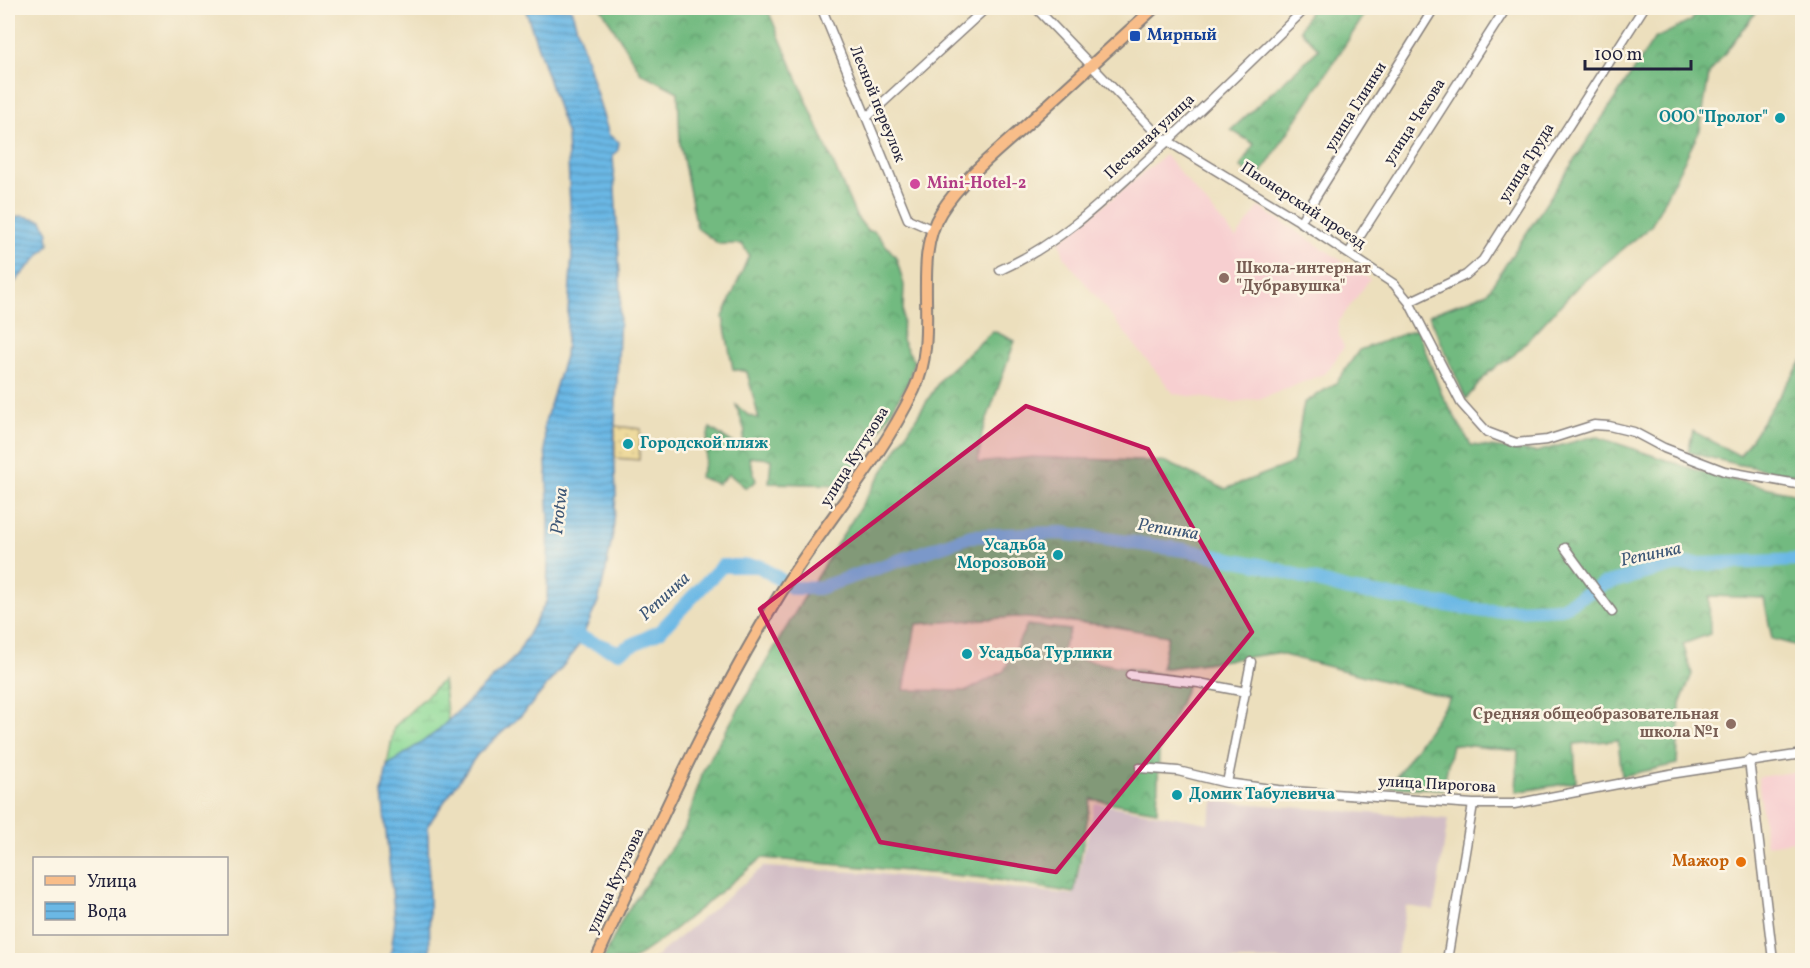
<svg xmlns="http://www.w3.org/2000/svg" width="1810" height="968" font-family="Vollkorn,serif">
<defs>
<pattern id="forest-crowns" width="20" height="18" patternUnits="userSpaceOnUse" patternTransform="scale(1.5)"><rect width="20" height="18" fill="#72ba80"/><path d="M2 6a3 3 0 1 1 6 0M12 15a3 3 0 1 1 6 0" fill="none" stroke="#5d976a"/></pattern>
<pattern id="wetland-marsh" width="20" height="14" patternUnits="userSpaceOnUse" patternTransform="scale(1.5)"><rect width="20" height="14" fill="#8dda97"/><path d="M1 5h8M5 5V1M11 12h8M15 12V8" fill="none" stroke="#79bb83"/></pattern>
<pattern id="sand-dots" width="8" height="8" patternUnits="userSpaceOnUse" patternTransform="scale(1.5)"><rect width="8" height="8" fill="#eeda9e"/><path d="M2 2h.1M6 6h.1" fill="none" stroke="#ccbb89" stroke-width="1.8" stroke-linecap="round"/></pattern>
<pattern id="water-rules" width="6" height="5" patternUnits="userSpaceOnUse" patternTransform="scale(1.5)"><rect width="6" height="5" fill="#6bb8e5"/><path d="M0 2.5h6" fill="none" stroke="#5895bb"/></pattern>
</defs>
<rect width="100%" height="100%" fill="#fcf5e5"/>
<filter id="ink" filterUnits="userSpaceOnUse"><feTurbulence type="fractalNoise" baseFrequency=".0167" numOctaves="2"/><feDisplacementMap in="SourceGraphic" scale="12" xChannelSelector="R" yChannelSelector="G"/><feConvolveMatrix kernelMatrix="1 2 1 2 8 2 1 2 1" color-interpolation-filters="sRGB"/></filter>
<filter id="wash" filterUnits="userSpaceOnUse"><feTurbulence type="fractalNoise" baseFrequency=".008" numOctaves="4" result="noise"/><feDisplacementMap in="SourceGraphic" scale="24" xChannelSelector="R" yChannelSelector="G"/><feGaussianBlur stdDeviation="1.35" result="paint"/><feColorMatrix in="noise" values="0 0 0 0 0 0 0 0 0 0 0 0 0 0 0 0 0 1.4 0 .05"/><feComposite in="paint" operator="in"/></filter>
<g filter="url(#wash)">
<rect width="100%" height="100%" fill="#ecdfbd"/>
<!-- built -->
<path fill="#f7cfd0" d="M1165 155 1236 238 1259 207 1370 279 1339 321V335L1344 347 1326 373 1263 398 1234 402 1174 394 1064 257 1060 241Z
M1802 771V840L1766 845 1758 777Z"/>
<!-- industrial -->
<path fill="#d2bdc5" d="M1214 801 1448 819 1434 910 1406 906 1396 960H652L763 867 870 873 1074 895 1095 803 1208 823Z"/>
<!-- forest -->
<path fill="url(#forest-crowns)" stroke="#4a6e5e" stroke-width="1.5" d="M601 8H767L856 216 868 231H874L896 257 904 285 902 340 914 361 908 383 847 485 769 483 771 459 749 457 756 481 746 488 729 474 718 484 699 477C710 457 703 448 710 428L741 448 745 431 736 405 748 415 759 419 747 372 733 369 723 317 749 255 742 244H719L697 228 680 144 678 92 641 73Z
M1311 8H1369L1257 180 1240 167 1254 144 1231 130 1319 49 1300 30Z
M1701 8H1759L1709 74 1700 130 1651 226 1579 285 1514 355 1489 372 1466 399 1429 315 1487 293 1654 39 1691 21Z
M1417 329 1442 395 1471 445 1536 452 1595 436 1714 476 1802 495V647L1772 639 1764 598 1709 596 1710 634 1683 644 1692 674 1680 704 1677 764 1622 776 1618 740 1574 744 1576 782 1516 792 1518 751 1452 744 1443 789 1389 787 1450 698 1276 653 1161 669 1168 636 1104 625 1016 617 916 624 904 690 967 691 1004 671 1027 625 1070 630 1060 656 1190 679 1159 752 1157 811 1091 799 1074 893 985 878 762 858 660 941 632 960H603L624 916 685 828 704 768 809 589 942 377 993 331 1015 341 982 433 978 463 1033 457 1166 462 1225 489 1293 463 1304 403 1336 383 1359 350Z
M1802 361V476L1735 464 1688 452 1693 431 1740 456Z"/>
<!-- wetland -->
<path fill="url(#wetland-marsh)" stroke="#587e69" stroke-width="1.5" d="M443 680 448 721 435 733 387 766 394 727Z"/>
<!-- sand -->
<path fill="url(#sand-dots)" stroke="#887e6c" stroke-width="1.5" d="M615 426 641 429 639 460 615 458Z"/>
<!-- water -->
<path fill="url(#water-rules)" stroke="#466d90" stroke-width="1.5" d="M525 8H571L609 135 619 142 618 150 613 155 621 293 614 446 616 496 613 533 606 570 598 602 576 650 525 712 477 755 428 825 430 960H390L395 921 382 793 387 766 435 733 516 656 547 600 549 520 544 425 565 356 572 254 567 135Z
M23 216 42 220 48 233 49 245 13 284 8 296V218Z"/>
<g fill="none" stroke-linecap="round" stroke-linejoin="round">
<!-- river -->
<path stroke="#6bb8e5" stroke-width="14" d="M568 633 618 652 660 631 722 566H759L793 588H819L971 536 1062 533 1185 550 1261 565 1349 590 1485 611 1561 608 1604 584 1674 565 1802 560"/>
</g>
</g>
<g filter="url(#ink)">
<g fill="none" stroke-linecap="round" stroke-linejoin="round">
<defs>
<path id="minor" d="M826 8 824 14 908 219 933 230
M1036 8 1158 135 1296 219 1394 284 1409 302 1461 403 1487 432 1516 443 1547 440 1594 425 1609 426 1634 432 1664 448 1724 471 1802 485
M867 117 986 8
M1300 222 1434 8
M1349 253 1506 8
M1000 270C1057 245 1100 204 1145 162 1200 112 1253 59 1306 8
M1409 302 1466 275 1483 260 1643 9
M1565 548 1612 612
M1130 675 1199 683 1246 692
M1749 760 1773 960
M1140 768 1178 771 1227 783 1278 790 1473 804H1514L1670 774 1802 754
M1227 783 1251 662
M1447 960 1473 804"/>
<path id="major" d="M596 960C653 836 708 711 780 594 823 525 878 464 914 390 941 334 910 261 941 212 962 179 995 153 1024 127 1068 87 1111 47 1154 8"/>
</defs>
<!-- minor casing -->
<use href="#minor" stroke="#87807c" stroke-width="11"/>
<!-- major casing -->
<use href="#major" stroke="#87807c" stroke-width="14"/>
<!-- minor -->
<use href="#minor" stroke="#fff" stroke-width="8"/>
<!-- major -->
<use href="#major" stroke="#f8bd89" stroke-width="10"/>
</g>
</g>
<!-- marked area -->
<path fill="#c2185b" fill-opacity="0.2" stroke="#c2185b" stroke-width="4.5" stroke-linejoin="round" d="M1026 406 1148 449 1252 632 1056 872 880 842 760 609Z"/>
<!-- markers -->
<rect fill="#1a4fb4" stroke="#fcf5e5" stroke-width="2" x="1129" y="30" width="12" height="12" rx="3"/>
<g fill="#0f9aa8" stroke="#fcf5e5" stroke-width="2">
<circle cx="1780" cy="118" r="6"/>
<circle cx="628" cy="444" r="6"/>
<circle cx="1058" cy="555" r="6"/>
<circle cx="967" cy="654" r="6"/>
<circle cx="1177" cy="795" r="6"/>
</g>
<circle fill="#d1479c" stroke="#fcf5e5" stroke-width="2" cx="915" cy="184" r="6"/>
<g fill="#8d6e63" stroke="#fcf5e5" stroke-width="2">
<circle cx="1224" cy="278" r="6"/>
<circle cx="1731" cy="724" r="6"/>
</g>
<circle fill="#e8710a" stroke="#fcf5e5" stroke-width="2" cx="1741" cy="862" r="6"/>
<g text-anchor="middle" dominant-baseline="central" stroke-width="5" stroke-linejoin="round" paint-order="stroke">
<!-- transit labels -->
<g font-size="16" font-weight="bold" fill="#164399" stroke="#fcf5e5" text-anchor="start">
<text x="1147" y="36">Мирный</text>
</g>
<!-- street labels -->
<g font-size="16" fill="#22223b" stroke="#fcf5e5">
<text transform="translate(877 104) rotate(68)">Лесной переулок</text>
<text transform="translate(1356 107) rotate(-58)">улица Глинки</text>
<text transform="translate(1415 122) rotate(-57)">улица Чехова</text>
<text transform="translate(1150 137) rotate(-43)">Песчаная улица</text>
<text transform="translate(1527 163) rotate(-58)">улица Труда</text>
<text transform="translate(1303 206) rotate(33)">Пионерский проезд</text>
<text transform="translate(855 457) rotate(-58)">улица Кутузова</text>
<text transform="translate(1437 785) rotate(3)">улица Пирогова</text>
<text transform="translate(616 881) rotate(-65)">улица Кутузова</text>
</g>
<!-- culture labels -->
<g font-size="16" font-weight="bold" fill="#0d838f" stroke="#fcf5e5" text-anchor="start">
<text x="1768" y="118" text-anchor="end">ООО "Пролог"</text>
<text x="640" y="444">Городской пляж</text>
<text x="1046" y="546" text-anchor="end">Усадьба<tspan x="1046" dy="18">Морозовой</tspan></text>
<text x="979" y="654">Усадьба Турлики</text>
<text x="1189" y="795">Домик Табулевича</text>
</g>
<!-- hotel labels -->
<g font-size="16" font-weight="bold" fill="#b23c85" stroke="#fcf5e5" text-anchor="start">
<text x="927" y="184">Mini-Hotel-2</text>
</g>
<!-- education labels -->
<g font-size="16" font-weight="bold" fill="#785e54" stroke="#fcf5e5" text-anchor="start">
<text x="1236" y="269">Школа-интернат<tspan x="1236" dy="18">"Дубравушка"</tspan></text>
<text x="1719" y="715" text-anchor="end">Средняя общеобразовательная<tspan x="1719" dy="18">школа №1</tspan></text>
</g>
<!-- food labels -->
<g font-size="16" font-weight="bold" fill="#c56008" stroke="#fcf5e5" text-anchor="end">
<text x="1729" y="862">Мажор</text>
</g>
<!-- water labels -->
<g font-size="18" font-style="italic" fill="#3c5676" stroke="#fcf5e5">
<text transform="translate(560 511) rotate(-84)">Protva</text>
<text transform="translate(1168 530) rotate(9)">Репинка</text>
<text transform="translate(1651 555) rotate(-12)">Репинка</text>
<text transform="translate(665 597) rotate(-43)">Репинка</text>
</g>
</g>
<!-- margin -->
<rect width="1810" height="968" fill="none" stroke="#fcf5e5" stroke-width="30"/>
<!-- legend -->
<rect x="33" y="857" width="195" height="78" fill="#fcf5e5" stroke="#a5a1a1" stroke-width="1.5"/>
<rect x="45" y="876" width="30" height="9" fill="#f8bd89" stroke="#a5a1a1" stroke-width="1.5"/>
<text x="87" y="887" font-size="18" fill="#22223b">Улица</text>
<rect x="45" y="902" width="30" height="18" fill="url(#water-rules)" stroke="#a5a1a1" stroke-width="1.5"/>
<text x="87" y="917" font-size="18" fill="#22223b">Вода</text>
<!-- scale -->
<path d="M1585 60v9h106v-9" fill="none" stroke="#22223b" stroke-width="3"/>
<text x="1594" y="60" font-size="18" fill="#22223b" stroke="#fcf5e5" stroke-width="4.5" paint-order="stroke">100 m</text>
</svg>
